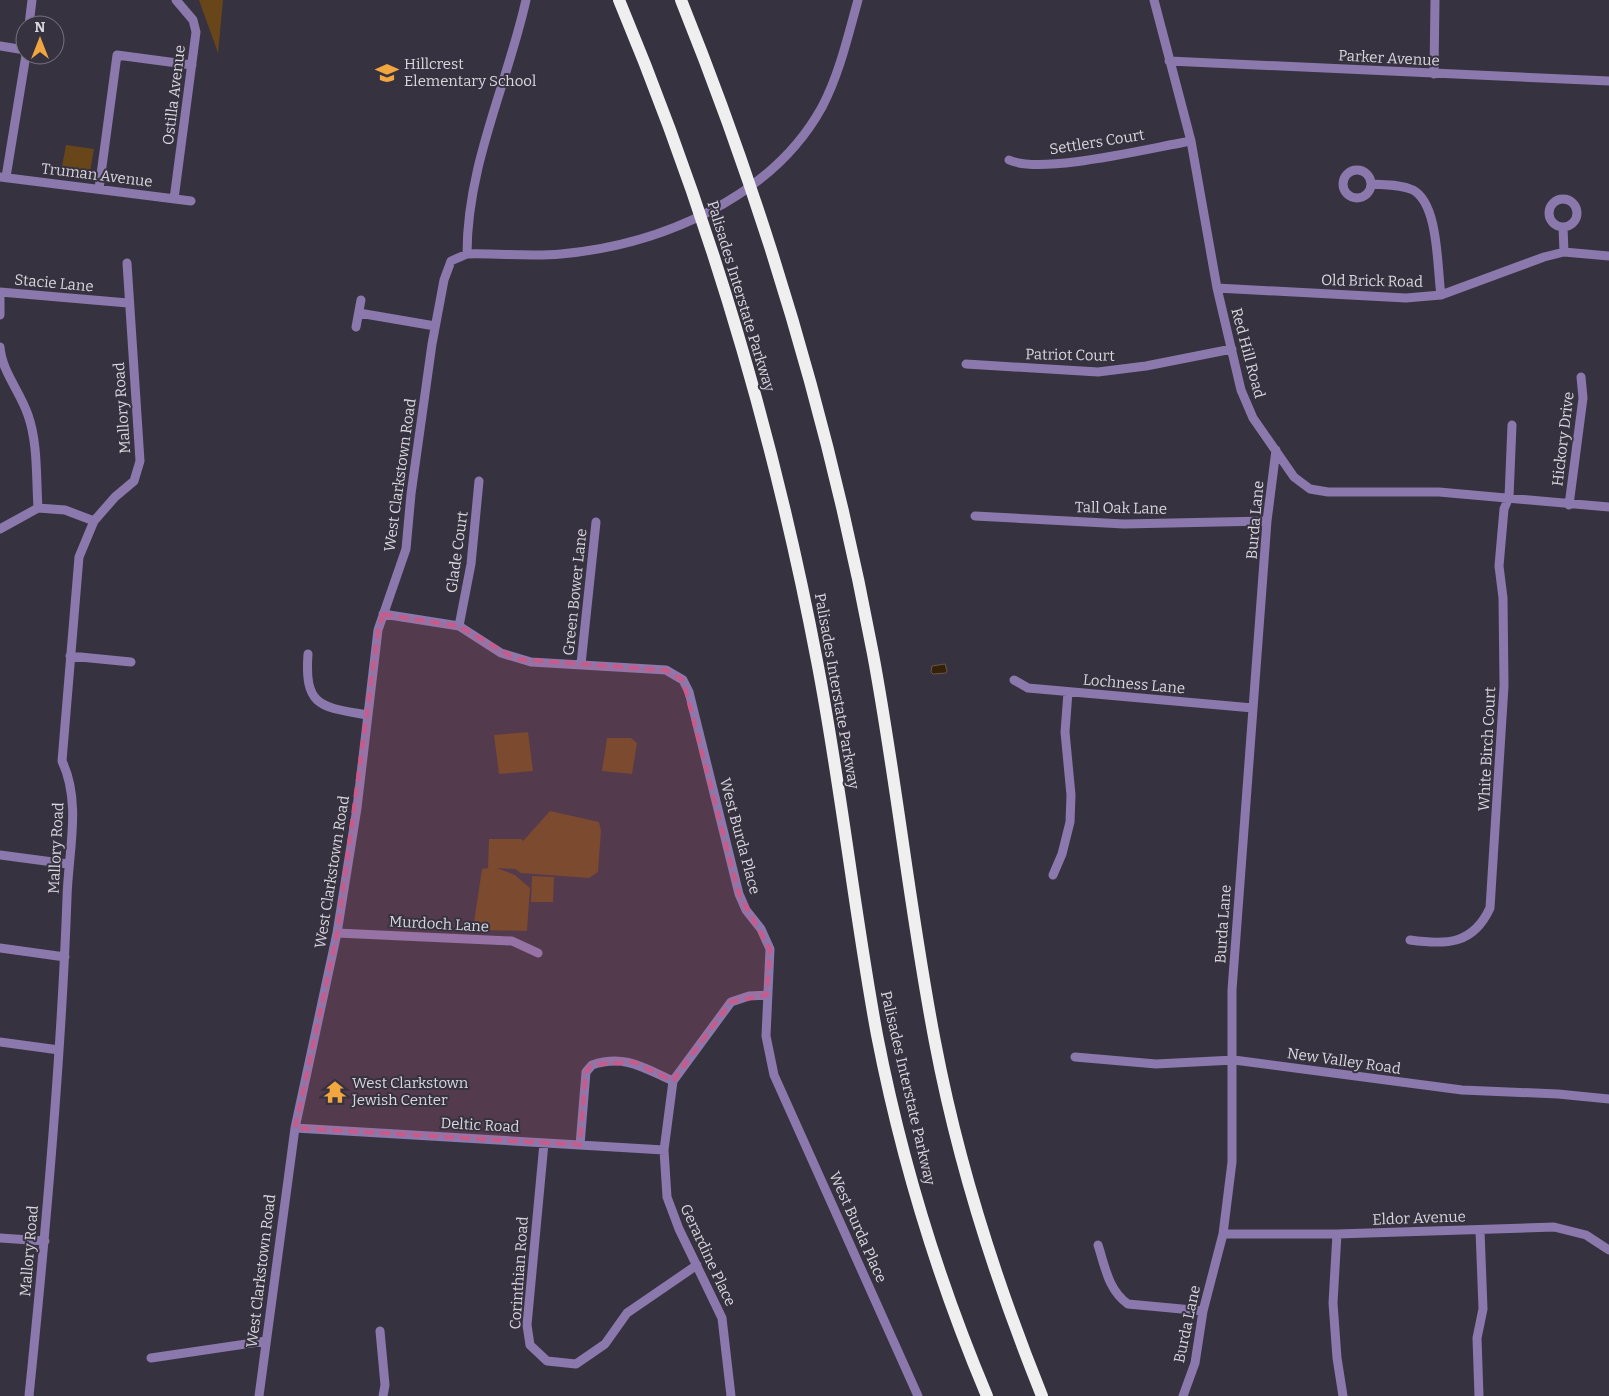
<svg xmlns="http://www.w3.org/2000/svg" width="1609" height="1396" font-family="Bitter,serif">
<rect width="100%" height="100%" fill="#37323f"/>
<!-- green -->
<path fill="#68461a" d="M199 0H223L218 53Z
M66 145 94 149 89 177 61 172Z
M528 732 533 771 499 774 494 735Z
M607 738H631L637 743 632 774 602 771Z
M550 811 599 822 601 831 598 872 589 878 521 873 515 869 497 868 515 875 530 888 527 931 481 930 474 922 482 869 488 868 489 839H521L523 841Z
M532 876 554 877 553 902H531Z"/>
<!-- water -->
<path fill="#342108" stroke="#665748" d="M945 664 947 671 946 673 933 674 931 672 932 666Z"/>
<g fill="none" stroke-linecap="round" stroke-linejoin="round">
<!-- minor -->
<path stroke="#8b78ac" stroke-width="9" d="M1154 0 1191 141 1217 288 1241 390 1253 418 1294 477 1310 489 1328 492H1439L1609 507
M29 25 32 0
M0 46 25 50
M1169 61 1609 81
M1434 74 1435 0
M1009 160C1042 175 1150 148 1191 141
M1343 184a14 14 0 1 1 28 0a14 14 0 1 1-28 0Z
M0 177 191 201
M6 177 26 55
M1371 184C1385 185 1400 184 1413 190 1439 204 1437 268 1441 295
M99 189 117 55 192 65
M1549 213a14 14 0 1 1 28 0a14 14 0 1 1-28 0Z
M174 199 196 32 193 20 176 0
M1563 227 1564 252
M467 254C467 165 507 85 526 0
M1217 288 1406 298 1441 295 1544 257 1564 252 1609 256
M359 313 435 326
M0 315V292L128 303
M356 327 361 300
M0 347C2 372 20 391 28 415 38 443 36 478 38 508
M966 364 1098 372 1146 366 1232 349
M1569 505 1583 398 1581 377
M975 516 1124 524 1267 521
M0 529 38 508 65 510 94 521
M383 614 459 626 501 653 531 662 666 670 683 680 689 692 739 894 746 910 761 929 770 949 766 1036 774 1075 918 1396
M459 626 471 564 479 481
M308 654C304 708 322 707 368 715
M70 656 131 662
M581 664 596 522
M1014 680 1028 688 1253 708
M0 855 68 864
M1053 875 1062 854 1070 822 1071 795 1065 732 1068 692
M337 933 512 941 538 953
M1410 940C1446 945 1473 945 1490 908L1504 686 1503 598 1499 566 1504 509 1509 497 1512 425
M0 948 65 957
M0 1042 59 1050
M1075 1057 1156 1064 1234 1060 1462 1090 1558 1094 1609 1099
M295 1128 664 1150
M544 1143 527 1325 530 1345 547 1361 576 1364 605 1344 627 1313 697 1265
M580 1145 586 1072 592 1065C625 1054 644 1068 673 1081
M1223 1234H1337L1554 1227 1586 1235 1609 1250
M1337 1234 1333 1303 1337 1358 1343 1396
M0 1238 45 1241
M1098 1245C1105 1266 1108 1290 1128 1304L1203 1311
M380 1331 385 1385 383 1396
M151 1358 266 1341
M29 1396C46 1231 61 1065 67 898 68 853 82 803 62 761L79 557 94 521 115 497 134 481 140 461 127 263
M259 1396 295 1128 337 933 357 808 378 630 406 549 411 494 432 344 444 280 451 261 467 254C498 253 529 257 561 254 660 245 772 198 822 107 839 75 848 36 858 0
M731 1396 722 1318 679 1229 667 1197 664 1150 673 1081 731 1002 749 996 767 995
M1183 1396 1195 1363 1203 1311 1223 1234 1232 1162V990L1267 521 1276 450
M1479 1396 1477 1338 1483 1309 1480 1230"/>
<!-- highway -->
<path stroke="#efefef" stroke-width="12" d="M619 0C708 213 774 435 817 661 841 785 854 911 877 1035 901 1158 938 1280 987 1396
M681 0C766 211 831 430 873 654 897 783 910 913 935 1042 958 1163 996 1282 1042 1396"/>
</g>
<!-- marked area -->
<path fill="#ca5a89" fill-opacity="0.2" stroke="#ca5a89" stroke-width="4" stroke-dasharray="10 6" stroke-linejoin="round" d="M383 614 459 626 516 659 666 670 683 680 739 894 770 949 767 995 731 1002 673 1081 633 1062 592 1065 586 1072 580 1145 295 1128 337 933 378 630Z"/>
<!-- icons -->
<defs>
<symbol id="school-bare" viewBox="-9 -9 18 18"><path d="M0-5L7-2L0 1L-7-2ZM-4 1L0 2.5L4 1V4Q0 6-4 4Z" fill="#f1a640" stroke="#37323f" stroke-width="2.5" paint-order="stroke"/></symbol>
<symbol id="temple-bare" viewBox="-9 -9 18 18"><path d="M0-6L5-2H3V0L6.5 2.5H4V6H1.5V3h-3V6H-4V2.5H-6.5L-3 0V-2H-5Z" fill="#f1a640" stroke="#37323f" stroke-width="2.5" paint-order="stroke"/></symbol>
</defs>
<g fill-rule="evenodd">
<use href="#school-bare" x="371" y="57" width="32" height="32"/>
<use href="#temple-bare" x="319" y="1076" width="32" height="32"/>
</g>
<g text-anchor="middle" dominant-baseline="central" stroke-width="4" stroke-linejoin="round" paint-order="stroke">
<!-- street labels -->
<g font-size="15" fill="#d9d6de" stroke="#37323f">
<text transform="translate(1389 58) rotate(3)">Parker Avenue</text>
<text transform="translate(174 95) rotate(-83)">Ostilla Avenue</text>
<text transform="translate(1097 142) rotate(-9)">Settlers Court</text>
<text transform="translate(97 175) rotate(7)">Truman Avenue</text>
<text transform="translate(1372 281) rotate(1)">Old Brick Road</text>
<text transform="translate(54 283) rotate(5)">Stacie Lane</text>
<text transform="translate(741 296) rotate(73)">Palisades Interstate Parkway</text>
<text transform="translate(1248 353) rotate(75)">Red Hill Road</text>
<text transform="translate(1070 355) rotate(1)">Patriot Court</text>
<text transform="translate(122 408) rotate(-94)">Mallory Road</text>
<text transform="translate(1563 439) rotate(-83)">Hickory Drive</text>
<text transform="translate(400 475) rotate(-82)">West Clarkstown Road</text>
<text transform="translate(1121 508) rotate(1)">Tall Oak Lane</text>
<text transform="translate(1255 520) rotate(-85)">Burda Lane</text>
<text transform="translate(457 552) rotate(-82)">Glade Court</text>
<text transform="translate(575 592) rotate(-84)">Green Bower Lane</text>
<text transform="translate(1134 684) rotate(5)">Lochness Lane</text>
<text transform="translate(837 691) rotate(80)">Palisades Interstate Parkway</text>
<text transform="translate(1487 749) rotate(-87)">White Birch Court</text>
<text transform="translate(740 836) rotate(75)">West Burda Place</text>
<text transform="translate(56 848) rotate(-87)">Mallory Road</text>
<text transform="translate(332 872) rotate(-81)">West Clarkstown Road</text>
<text transform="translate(439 924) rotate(3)">Murdoch Lane</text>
<text transform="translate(1223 924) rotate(-86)">Burda Lane</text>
<text transform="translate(1344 1061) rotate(8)">New Valley Road</text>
<text transform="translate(908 1088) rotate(77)">Palisades Interstate Parkway</text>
<text transform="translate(480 1125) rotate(3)">Deltic Road</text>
<text transform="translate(1419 1218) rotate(-2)">Eldor Avenue</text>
<text transform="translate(858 1227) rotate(66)">West Burda Place</text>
<text transform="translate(29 1251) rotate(-85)">Mallory Road</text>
<text transform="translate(708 1255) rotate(65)">Gerardine Place</text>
<text transform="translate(261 1271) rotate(-83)">West Clarkstown Road</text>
<text transform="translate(519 1273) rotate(-86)">Corinthian Road</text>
<text transform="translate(1187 1324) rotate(-78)">Burda Lane</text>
</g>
<!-- poi labels -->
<g font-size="15" fill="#d9d6de" stroke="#37323f" text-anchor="start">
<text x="404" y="64">Hillcrest<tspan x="404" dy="17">Elementary School</tspan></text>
<text x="352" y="1083">West Clarkstown<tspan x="352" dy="17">Jewish Center</tspan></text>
</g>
</g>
<!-- north arrow -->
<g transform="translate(40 40)"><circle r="24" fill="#37323f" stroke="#78747f"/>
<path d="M0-4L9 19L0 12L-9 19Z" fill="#f1a640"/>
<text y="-8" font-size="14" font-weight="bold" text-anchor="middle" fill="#d9d6de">N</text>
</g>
</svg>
